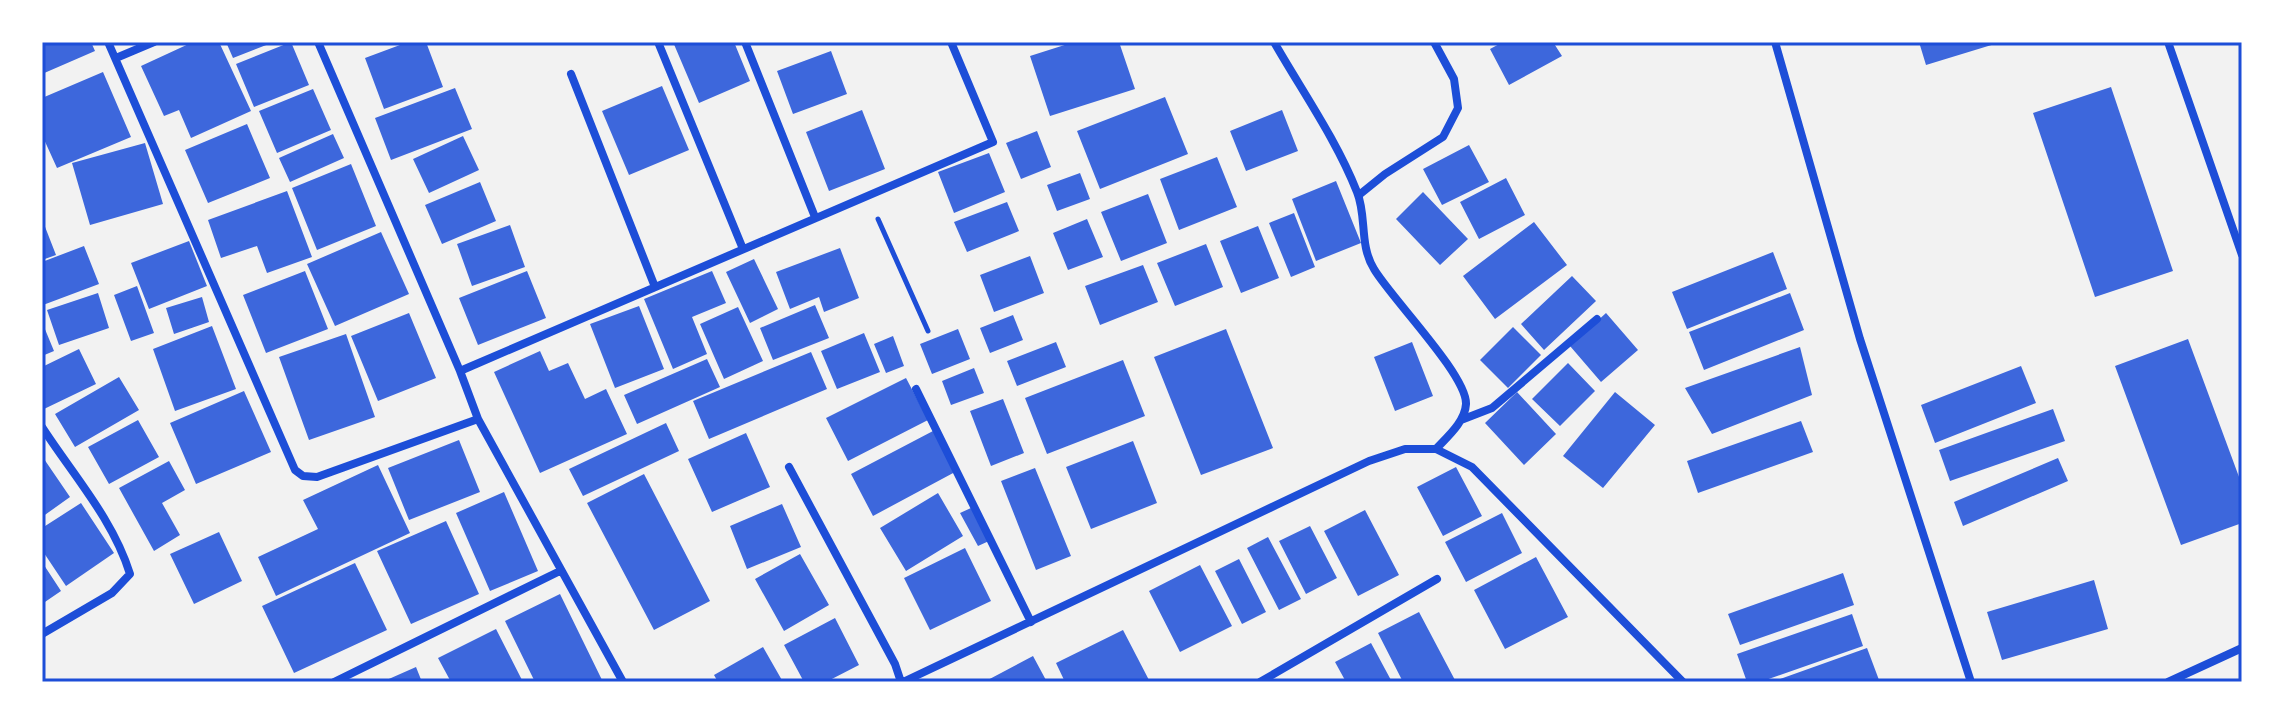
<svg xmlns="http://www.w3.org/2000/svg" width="2284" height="724" font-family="'Titillium Web',sans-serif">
<rect width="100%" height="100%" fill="#f2f2f2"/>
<!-- building -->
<path fill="#3d67dc" d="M42 42H91L95 51 42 74Z
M193 42H219L251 111 191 138 179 110 164 116 141 66Z
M226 42H274L233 58Z
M291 42 309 85 254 107 236 64Z
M408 42H426L443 87 384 109 365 58Z
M673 42H734L750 81 699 103Z
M1074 42H1119L1135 89 1050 116 1030 56Z
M1503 42H1553L1562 56 1509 85 1490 49Z
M1919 42H1998V43L1926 65Z
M831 51 847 94 793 114 777 71Z
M103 72 131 137 57 168 42 135V98Z
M662 86 689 150 629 175 602 111Z
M2111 87 2173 271 2095 297 2033 113Z
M455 88 472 129 391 160 375 118Z
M313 89 331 130 277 153 259 111Z
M1165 97 1188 154 1100 189 1077 131Z
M862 110 885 169 829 191 806 132Z
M1282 110 1298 151 1246 171 1230 131Z
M247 124 270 178 208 203 185 150Z
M1037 131 1051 167 1021 179 1006 143Z
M333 134 344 158 290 182 279 158Z
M463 136 479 170 429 193 413 159Z
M145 143 163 204 90 225 72 163Z
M1469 145 1489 182 1442 205 1423 169Z
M989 153 1005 192 954 213 938 172Z
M1217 157 1237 207 1179 230 1160 179Z
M351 164 376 226 317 250 292 188Z
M1080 173 1090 199 1057 211 1047 185Z
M1506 178 1525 215 1479 239 1460 202Z
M1336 181 1361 243 1316 261 1292 199Z
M480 182 496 221 442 244 425 205Z
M287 191 312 257 267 273 257 246 221 258 208 220Z
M1423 192 1468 239 1440 265 1396 219Z
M1148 194 1167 243 1121 261 1101 212Z
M1007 202 1019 231 967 252 954 222Z
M1294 213 1315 267 1291 277 1269 223Z
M42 219 56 255 42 260Z
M1087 219 1103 257 1068 270 1053 233Z
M1534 222 1567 265 1495 319 1463 276Z
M510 225 525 267 472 286 457 244Z
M1258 226 1279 278 1241 293 1220 241Z
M381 232 409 294 335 326 307 264Z
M189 241 207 286 149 309 131 263Z
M1206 244 1223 287 1175 306 1157 263Z
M84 246 99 284 43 305 42 262Z
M840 248 859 298 824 312 819 297 790 309 776 272Z
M1773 252 1787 289 1687 329 1672 292Z
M1030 256 1044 293 994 312 980 275Z
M754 259 778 309 750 323 726 272Z
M1143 265 1158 302 1100 325 1085 286Z
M305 271 328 329 266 353 243 295Z
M527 271 546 318 478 345 459 298Z
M712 271 726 303 692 317 707 354 673 369 644 299Z
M1572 276 1596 301 1544 350 1521 324Z
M137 286 154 333 131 341 114 295Z
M98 293 109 328 59 345 47 310Z
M1790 293 1804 330 1704 370 1689 332Z
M202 297 209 322 174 334 166 308Z
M815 305 829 338 773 360 760 328Z
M639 306 664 369 615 388 590 324Z
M738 307 763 361 724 379 700 324Z
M409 313 436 378 378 401 351 336Z
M1606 313 1638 350 1601 382 1570 346Z
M1013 315 1023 340 990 353 980 328Z
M42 322 54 351 42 356Z
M212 326 236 389 175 411 153 349Z
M1513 327 1541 355 1508 388 1480 360Z
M958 329 970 359 932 374 920 344Z
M1226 329 1273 448 1201 475 1154 357Z
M864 333 880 372 837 389 821 351Z
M346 334 375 417 309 440 279 357Z
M893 336 904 366 886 373 874 344Z
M2188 339 2242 485V523L2181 545 2115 366Z
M1056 342 1066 367 1017 386 1007 361Z
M1412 342 1433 396 1395 411 1374 357Z
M1800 347 1812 395 1712 434 1685 388Z
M79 349 96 384 44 409 42 404V367Z
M540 351 549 371 568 363 585 399 606 389 627 434 540 473 494 372Z
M811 352 827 389 709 439 693 401Z
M707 359 720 387 637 424 624 395Z
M1123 360 1145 416 1047 454 1025 398Z
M1568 363 1595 391 1560 426 1532 399Z
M2021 366 2036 403 1935 443 1921 405Z
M974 368 984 393 951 405 942 381Z
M119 377 139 410 75 447 55 414Z
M906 378 928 420 848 461 826 418Z
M244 391 271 452 196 484 170 423Z
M1517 392 1556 434 1524 465 1485 423Z
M1615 392 1655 425 1603 488 1563 456Z
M1003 399 1024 453 991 466 970 411Z
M2053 409 2065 441 1950 481 1939 450Z
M138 420 159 457 109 484 88 447Z
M1801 421 1813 452 1698 493 1687 461Z
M666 423 679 451 583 496 569 469Z
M933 431 955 472 873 516 851 474Z
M746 433 770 487 712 512 688 459Z
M459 440 480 492 409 520 388 468Z
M1133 441 1157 503 1091 529 1066 467Z
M42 456 70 497 42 517Z
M2058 458 2068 481 1963 526 1954 502Z
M169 461 185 490 162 503 180 535 154 551 119 488Z
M378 465 410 533 276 596 258 557 318 529 303 500Z
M1456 467 1482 516 1443 536 1417 487Z
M1035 468 1071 556 1036 570 1001 481Z
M644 474 710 601 654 630 587 503Z
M504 492 538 571 490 591 456 513Z
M938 493 963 536 906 571 880 528Z
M81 503 114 553 66 586 42 550V528Z
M782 504 801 547 747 569 730 526Z
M971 508 989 541 978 546 960 513Z
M1365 510 1399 575 1358 596 1324 531Z
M1502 513 1522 553 1466 582 1445 542Z
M446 521 479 594 411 624 377 551Z
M1310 526 1337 578 1306 594 1279 541Z
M219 532 242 581 194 604 170 554Z
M1268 537 1301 599 1279 610 1247 548Z
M965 548 991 601 930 630 904 578Z
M800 554 829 605 784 631 755 579Z
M1536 557 1568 617 1505 649 1474 590Z
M1239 559 1266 612 1242 624 1215 571Z
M42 562 61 591 42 604Z
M355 563 387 630 294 673 262 606Z
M1200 565 1232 626 1180 652 1149 591Z
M1843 573 1854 605 1740 645 1728 614Z
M2094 580 2108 629 2002 660 1987 612Z
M560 594 602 680 598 682H535L505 621Z
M1419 612 1456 682H1403L1378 633Z
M1852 614 1863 646 1760 682H1747L1737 654Z
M835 618 859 665 826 682H804L784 645Z
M496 629 523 682H451L438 658Z
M1123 630 1150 682H1065L1056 663Z
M1371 643 1392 682H1346L1335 662Z
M763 647 783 682H718L714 675Z
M1867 648 1879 680 1772 682Z
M1033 656 1047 682H984Z
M416 667 422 682H382Z"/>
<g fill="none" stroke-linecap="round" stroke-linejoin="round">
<!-- path -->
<path stroke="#1d4ed8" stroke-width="5" d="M878 219 928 331"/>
<!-- minor -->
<path stroke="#1d4ed8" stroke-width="8" d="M108 42 295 470 303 476 317 477 478 419
M318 42 460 371 478 419 623 682
M658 42 743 249
M745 42 815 217
M1274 42C1302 91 1336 139 1357 192 1367 216 1359 245 1374 269 1391 298 1467 375 1466 404 1465 422 1447 437 1436 449
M1775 42 1860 339 1971 682
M2168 42 2242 255
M116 58 154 42
M571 74 655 287
M1359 195 1385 174 1443 137 1458 108 1454 79 1434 42
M460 371 993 142 951 42
M916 389 1031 622
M1461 420 1492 408 1597 319
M42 427C73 475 113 519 130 574L112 593 42 634
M789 467 895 664 901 682
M334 682 560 571
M903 682 1369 461 1405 449H1436L1472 467 1683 682
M1260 682 1437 579
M2168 682 2242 648"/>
</g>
<!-- border -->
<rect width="2284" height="724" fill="none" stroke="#ffffff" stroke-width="88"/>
<rect x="44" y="44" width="2196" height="636" fill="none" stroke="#1d4ed8" stroke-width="3"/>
</svg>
